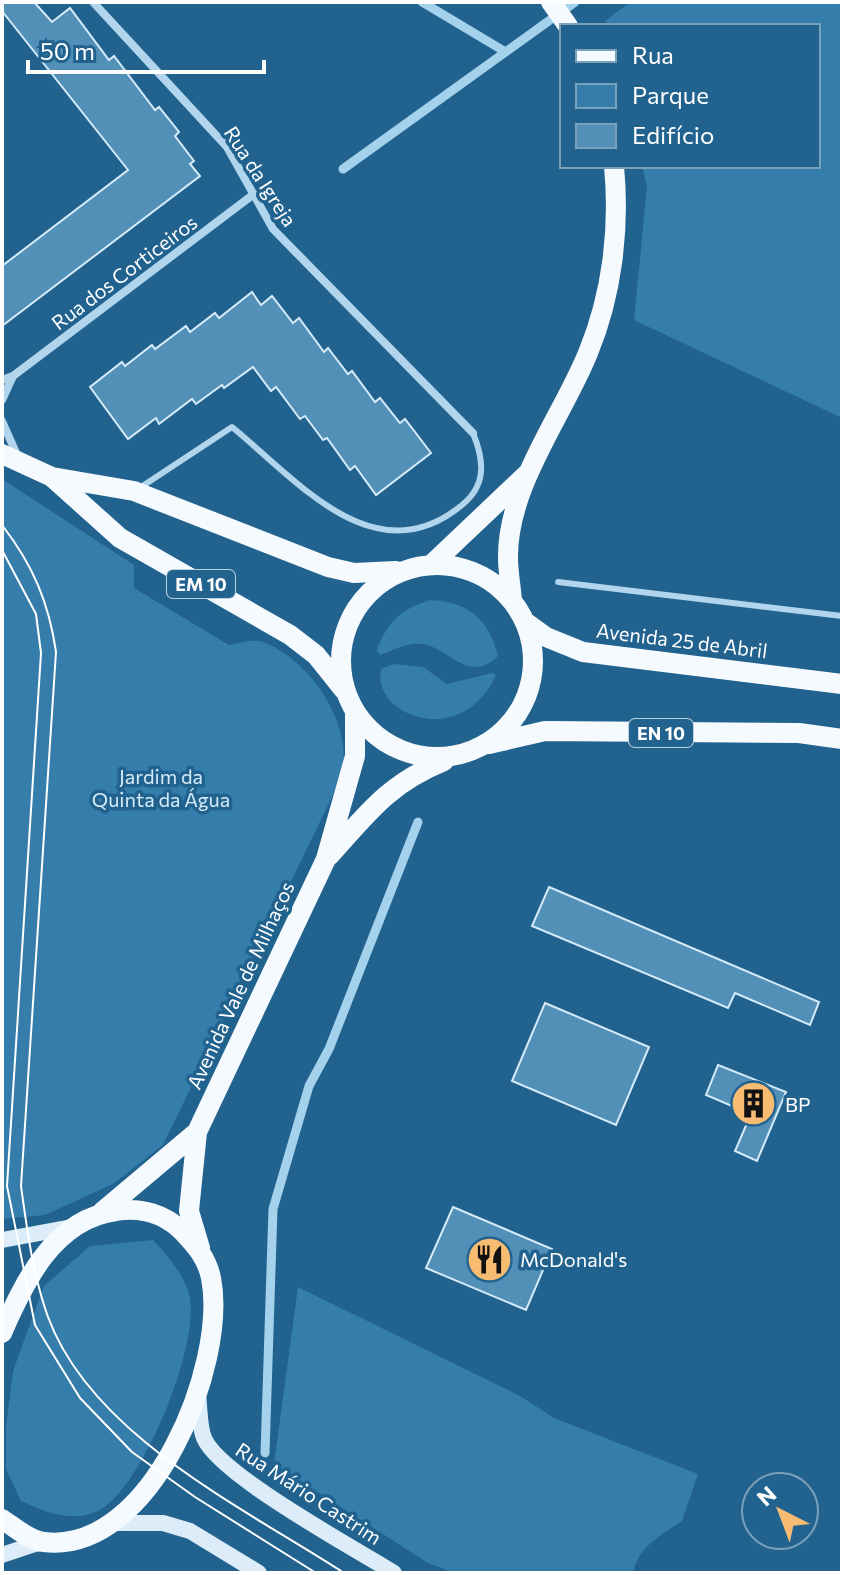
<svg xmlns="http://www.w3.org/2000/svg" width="844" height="1575" font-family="Commissioner,sans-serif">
<rect width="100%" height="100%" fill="#21628e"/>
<!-- green -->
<path fill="#357dab" d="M630 2H842V418L634 320 647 186 642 166H818V26H606L605 21Z
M2 479 134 565V588L229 645C239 643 252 639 260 641 305 656 344 711 344 757 344 769 338 782 334 793L163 1145 113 1184 45 1215 2 1219Z
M431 600C468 602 489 619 498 656 469 685 449 648 423 644 406 642 394 650 380 655L377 650C387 622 402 608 431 600Z
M394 664 423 667 447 684 492 673 496 675C462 751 370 715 381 669Z
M153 1240C166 1254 181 1271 188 1290 205 1336 142 1490 98 1511 71 1523 45 1512 21 1501L6 1469V1427L13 1371 44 1286 90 1246Z
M298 1287 520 1396 554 1418 698 1474 682 1521C661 1535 638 1547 633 1573H454L428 1563 274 1464Z"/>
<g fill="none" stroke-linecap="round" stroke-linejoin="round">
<!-- stream -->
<path stroke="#a4d2ed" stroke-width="9" d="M422 2 504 51
M343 169 575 2
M265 1453 273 1209 309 1086 329 1049 418 822"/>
</g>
<!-- building -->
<path fill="#5290b8" stroke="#d5ebf9" stroke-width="2" d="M2 2H34L52 22 70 8 109 60 114 56 155 110 159 107 179 132 175 136 194 161 190 164 200 176 2 326V266L128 170 2 11Z
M252 292 261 305 272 296 293 323 299 318 324 352 328 348 348 374 352 371 375 402 380 398 400 423 405 419 431 453 376 495 355 466 350 470 327 438 323 440 305 416 300 419 276 387 271 391 253 367 224 388 222 385 196 404 192 399 159 424 156 418 128 439 90 387 122 362 125 366 152 345 155 349 186 326 190 332 215 313 219 318Z
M549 887 819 1002 810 1025 735 993 728 1008 532 926Z
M545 1003 649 1047 616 1125 512 1081Z
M718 1065 786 1092 757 1161 735 1151 751 1114 706 1095Z
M453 1207 552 1249 526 1310 426 1268Z"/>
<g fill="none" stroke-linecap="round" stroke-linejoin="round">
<!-- lane -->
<path stroke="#b0d5ec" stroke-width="6" d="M138 489 232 427C297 480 375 577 462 505 487 485 484 460 473 433
M558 582 842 616"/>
<!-- street -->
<path stroke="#b0d5ec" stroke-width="8" d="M93 2 227 147 273 229 473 433
M2 380 13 376 254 194
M2 400 13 376
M2 421 17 455"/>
<!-- secondary -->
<path stroke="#dcedf9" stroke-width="16" d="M2 1240 72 1227
M198 1395C200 1409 199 1426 204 1438 219 1475 356 1549 394 1573
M112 1523H163L190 1531 259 1573
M2 1555 41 1542"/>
<!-- primary -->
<path stroke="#f5faff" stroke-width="20" d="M551 2 568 26
M2 454 52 477 120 538 290 635 316 655 344 690
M52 477 134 491 328 567 354 573 396 571
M431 565 527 474
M341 661a96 96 0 1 1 192 0a96 96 0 1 1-192 0Z
M512 601C511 587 508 572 508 558 507 487 562 417 588 353 612 295 620 229 614 166
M524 621 546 637 583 652 842 684
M489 744 545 731 799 733 842 739
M329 856C368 813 388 784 444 761
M102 1212 197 1132
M200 1248 189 1211 197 1132 326 859 355 756V711
M2 1333C24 1282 54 1219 116 1211 141 1207 165 1214 183 1232 196 1246 207 1258 211 1278 228 1364 151 1555 44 1542 30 1541 14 1527 2 1519"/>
<!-- tram -->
<path stroke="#fff" stroke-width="2" d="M2 525C33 565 49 603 56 652L21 1186C27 1230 33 1275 48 1317 92 1436 244 1508 344 1573
M2 550 36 614 41 653 7 1186 35 1325 80 1398 132 1452 195 1497 316 1573"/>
</g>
<!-- icons -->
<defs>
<symbol id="building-disc" viewBox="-11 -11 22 22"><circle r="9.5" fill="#f8bb72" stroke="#21628e"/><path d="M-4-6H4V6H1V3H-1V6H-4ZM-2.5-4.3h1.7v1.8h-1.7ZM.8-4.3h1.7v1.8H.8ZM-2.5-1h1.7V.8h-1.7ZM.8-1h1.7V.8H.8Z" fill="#111"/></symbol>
<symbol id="restaurant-disc" viewBox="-11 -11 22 22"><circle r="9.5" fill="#f8bb72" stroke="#21628e"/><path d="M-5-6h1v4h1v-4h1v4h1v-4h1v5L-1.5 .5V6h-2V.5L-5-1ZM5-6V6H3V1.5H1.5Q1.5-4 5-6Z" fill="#111"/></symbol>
</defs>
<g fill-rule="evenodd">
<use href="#building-disc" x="728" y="1078" width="51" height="51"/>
<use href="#restaurant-disc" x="464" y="1234" width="51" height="51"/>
</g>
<g text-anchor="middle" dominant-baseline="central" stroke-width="7" stroke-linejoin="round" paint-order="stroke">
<!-- shield labels -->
<g fill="#21628e" stroke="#bcd0dd" stroke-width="2">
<rect x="167" y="570" width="68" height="28" rx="6"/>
<rect x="629" y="719" width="64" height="28" rx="6"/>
</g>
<g font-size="18" font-weight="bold" fill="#fff">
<text x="201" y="584">EM 10</text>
<text x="661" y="733">EN 10</text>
</g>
<!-- street labels -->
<g font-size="20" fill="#fff" stroke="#21628e">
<text transform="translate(261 176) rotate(57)">Rua da Igreja</text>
<text transform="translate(124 272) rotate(-37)">Rua dos Corticeiros</text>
<text transform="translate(682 640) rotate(7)">Avenida 25 de Abril</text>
<text transform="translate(240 985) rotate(-65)">Avenida Vale de Milhaços</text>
<text transform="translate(309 1493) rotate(33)">Rua Mário Castrim</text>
</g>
<!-- park labels -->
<g font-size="20" fill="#d5ebf9" stroke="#21628e">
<text x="161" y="776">Jardim da<tspan x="161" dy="23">Quinta da Água</tspan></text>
</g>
<!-- poi labels -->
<g font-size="20" fill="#fff" stroke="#21628e" text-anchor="start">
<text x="785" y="1104">BP</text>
<text x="520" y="1259">McDonald's</text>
</g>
</g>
<!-- border -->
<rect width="844" height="1575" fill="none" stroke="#ffffff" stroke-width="8"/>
<!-- legend -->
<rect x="560" y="24" width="260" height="144" fill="#21628e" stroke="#7aa1bb" stroke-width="2"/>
<rect x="576" y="50" width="40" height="12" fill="#f5faff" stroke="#7aa1bb" stroke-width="2"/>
<text x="632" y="64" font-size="24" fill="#ffffff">Rua</text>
<rect x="576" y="84" width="40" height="24" fill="#357dab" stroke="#7aa1bb" stroke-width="2"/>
<text x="632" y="104" font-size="24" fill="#ffffff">Parque</text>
<rect x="576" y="124" width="40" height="24" fill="#5290b8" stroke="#7aa1bb" stroke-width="2"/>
<text x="632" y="144" font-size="24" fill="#ffffff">Edifício</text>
<!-- north arrow -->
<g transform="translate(780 1511) rotate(318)"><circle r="38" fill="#21628e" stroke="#7aa1bb" stroke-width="2"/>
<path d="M0-6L14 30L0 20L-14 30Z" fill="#f8bb72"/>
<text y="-12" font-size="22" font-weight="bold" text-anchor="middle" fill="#ffffff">N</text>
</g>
<!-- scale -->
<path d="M28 60v12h236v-12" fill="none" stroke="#ffffff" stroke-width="4"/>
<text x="40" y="60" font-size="24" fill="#ffffff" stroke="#21628e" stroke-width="6" paint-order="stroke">50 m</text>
</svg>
